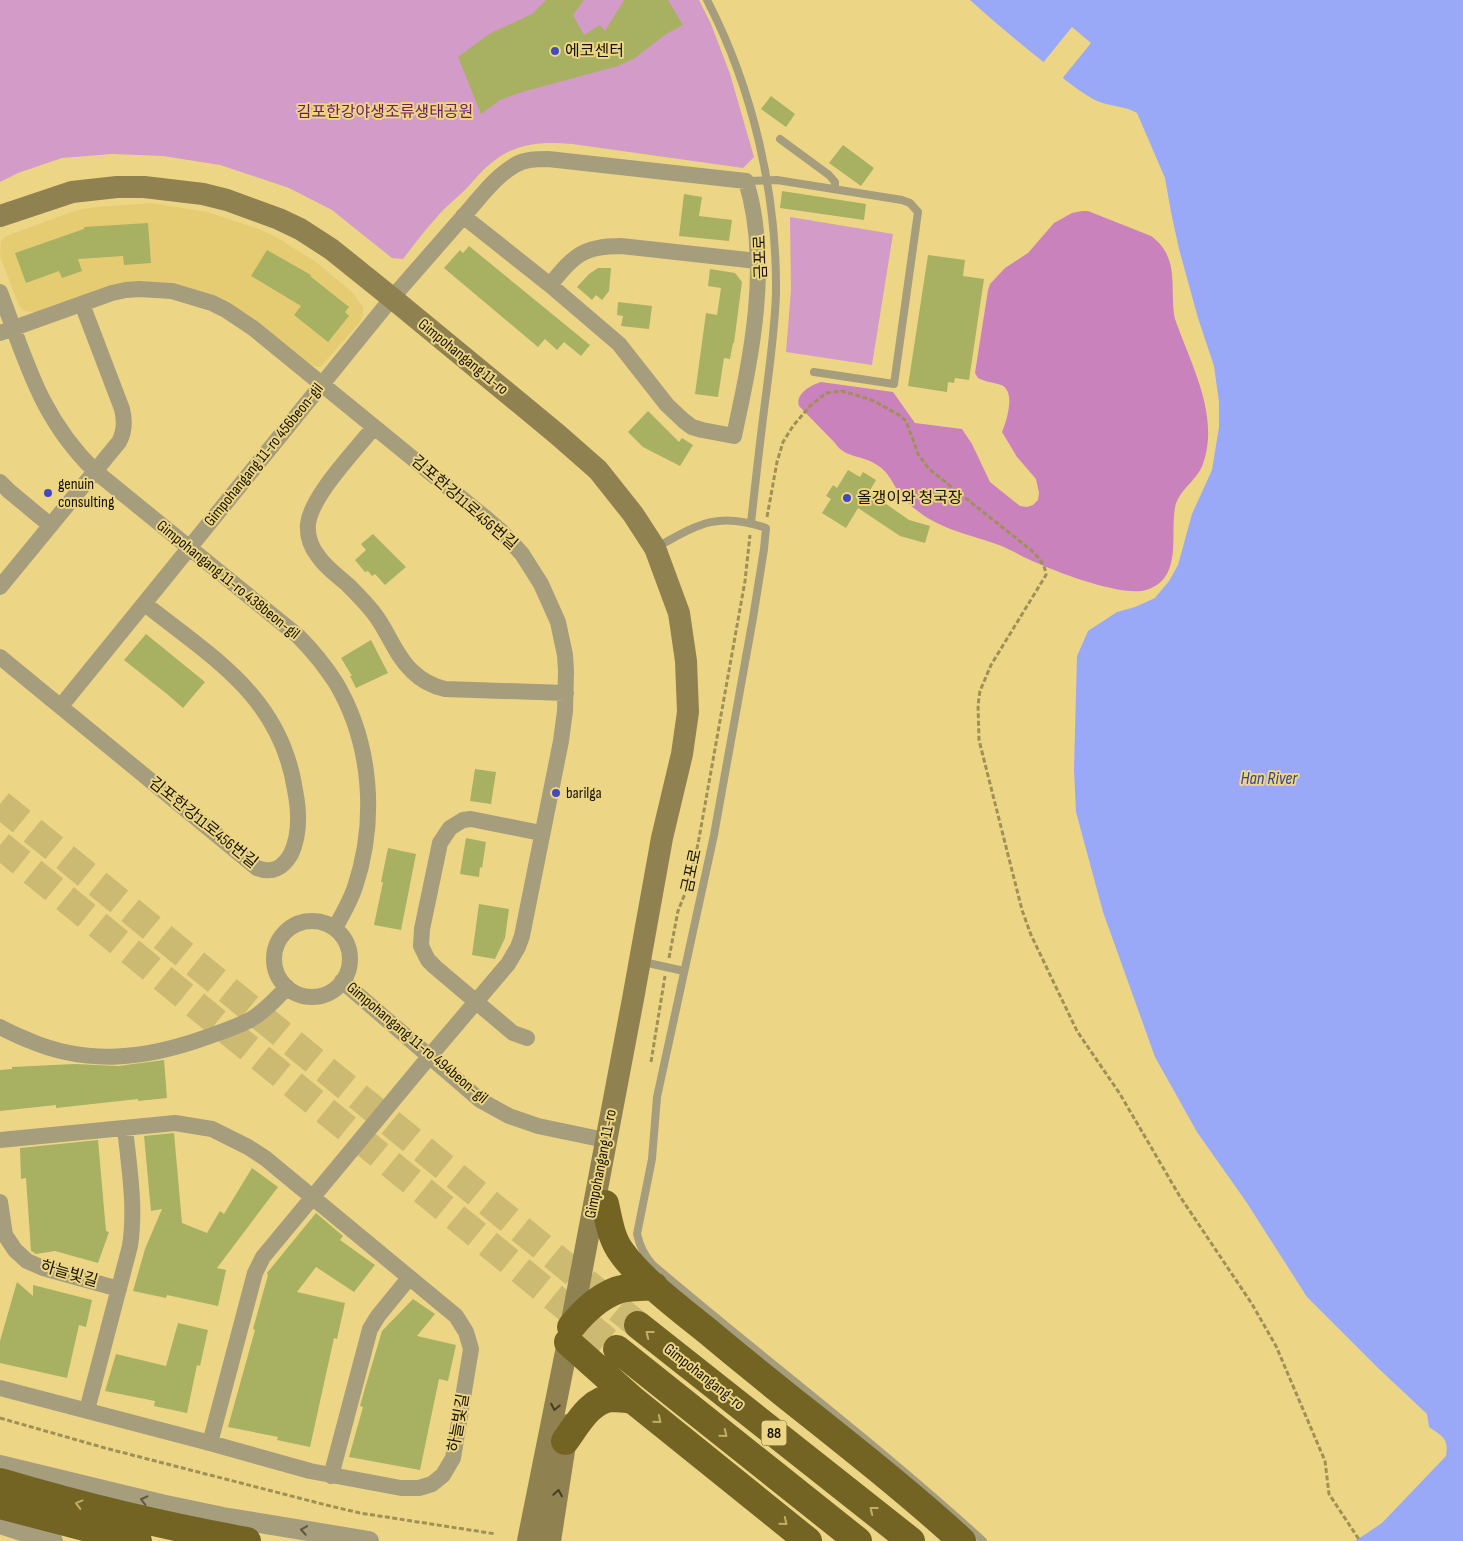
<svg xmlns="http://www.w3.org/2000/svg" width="1463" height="1541" font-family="'Sofia Sans Condensed','Noto Sans KR',sans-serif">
<rect width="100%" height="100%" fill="#ecd686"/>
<!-- built -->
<path fill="#e5cc73" d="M152 203 207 212 257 228 276 237 316 262 352 292 363 307V314L361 321 324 363 320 367H316L171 283 134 281 35 312 24 311 19 306 0 256 1 241 6 236 77 210 96 207Z"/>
<!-- green -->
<path fill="#d39bc7" d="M0 0H699L711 24 730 74 754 157 743 168 572 144C542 141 513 143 489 165 480 172 473 182 465 190 456 199 445 207 437 217 425 230 414 245 403 259L392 258 332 210 289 188 220 165 163 156 112 154 62 158 18 173 0 182Z
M790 217 893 234 872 365 786 352 791 290Z"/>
<!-- forest -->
<path fill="#ca82bc" d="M1082 211H1088L1151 236C1181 258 1169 288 1175 319 1191 365 1220 415 1203 464 1197 481 1178 490 1175 508 1170 536 1183 579 1146 590 1123 597 1059 573 1037 563 1024 558 1012 550 999 545 972 535 942 530 919 512 912 507 905 501 900 494 892 483 889 472 877 465 863 455 844 458 835 443L799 406C795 394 811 385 821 382L893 392 915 423 962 429 972 444 990 482 1020 506 1027 507 1033 505 1038 500 1039 493 1036 479 1017 457 1002 432C1007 420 1016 391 1001 385 993 382 985 382 978 378L975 373 988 290 990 284 1005 268 1028 253 1054 223 1072 213Z"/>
<!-- water -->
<path fill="#99a9f8" d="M970 0H1463V1541H1355L1382 1523 1446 1456C1449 1438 1442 1436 1429 1427L1427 1414 1377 1367 1307 1297 1247 1203 1197 1132 1155 1057 1103 912 1076 812 1074 770 1077 656 1088 631 1117 612 1135 607 1155 598 1169 581 1178 565 1192 514 1212 470 1219 427V402L1214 366 1198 318 1179 249 1171 212 1165 178 1137 113C1124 105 1107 107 1093 99 1074 88 1058 74 1041 60 1017 41 993 21 970 0Z"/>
<!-- pier -->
<path fill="#ecd686" d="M1072 27 1091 43 1061 80 1042 64Z"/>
<!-- building -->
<path fill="#a8b062" d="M546 0H584L573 15 584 35 600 25 605 31 624 0H668L683 25 666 34 635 58 618 66 522 92 500 100 481 114 458 57 489 34 532 14Z
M771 96 795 114 786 127 761 109Z
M843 145 874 168 861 186 829 163Z
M782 191 866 204 864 220 780 208Z
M684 194 702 197 699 216 732 220 729 241 679 236Z
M148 223 151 263 124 265 123 256 78 259 82 271 62 278 59 271 26 283 15 253 84 229V227Z
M469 246 590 345 581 356 564 342 557 350 545 339 538 347 444 268 460 250 463 253Z
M267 250 311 275 310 276 349 307 345 312 349 316 328 342 294 315 301 306 251 276Z
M928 255 965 260 963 276 984 279 969 380 955 378 954 383 948 382 947 392 908 386Z
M598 268H611L609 291 602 300 596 295 592 300 577 287 589 274Z
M710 269 735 273 742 282 734 343H733L730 359 724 358 718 397 695 394 706 313 717 315 721 288 708 286Z
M618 302 652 306 649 329 621 326 623 316 617 315Z
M648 411 679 442 682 438 693 445 680 466 643 447 628 432Z
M848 470 860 477 863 472 876 480 869 492 909 520 930 526 925 543 900 536 858 508 846 528 822 513 831 499 826 496 833 485 837 488Z
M373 534 406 567 385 585 375 574 372 576 368 571 365 572 355 560 366 550 361 544Z
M146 634 205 682 183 708 167 694 124 660Z
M371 640 388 673 356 688 350 676H352L341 658Z
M475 769 496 772 491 804 470 801Z
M466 838 486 842 482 868 480 867 479 877 460 874Z
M388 848 416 854 401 930 374 925 383 882H381Z
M479 904 509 909 505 938 495 959 472 955Z
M164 1060 167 1098 138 1101V1099L56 1108V1105L0 1111V1070L12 1069V1067L75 1064 118 1066Z
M174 1133 182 1223 207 1233 220 1211 224 1214 252 1168 278 1187 217 1268 226 1270 218 1306 167 1295 166 1298 133 1291 145 1249 162 1209 151 1211 144 1136Z
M98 1140 106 1231 109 1232 98 1263 55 1251 36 1254 33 1252 31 1251 26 1178 21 1179 20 1148Z
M316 1213 343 1236 340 1240 375 1265 354 1292 316 1267 297 1292 345 1303 337 1339 334 1338 310 1447 277 1440 278 1437 228 1427 255 1330 253 1329 268 1275 267 1273Z
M17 1282 33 1296V1285L92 1300 86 1327 79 1325 67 1378 0 1363V1341Z
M413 1299 435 1314 417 1336 456 1345 448 1381 439 1379 420 1470 349 1457 363 1407 360 1406 365 1388 382 1331Z
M178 1323 208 1330 200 1366 197 1365 187 1413 154 1406 155 1401 105 1391 116 1354 166 1366Z"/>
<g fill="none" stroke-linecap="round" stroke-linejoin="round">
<!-- trunk-tunnel -->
<path stroke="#ccb972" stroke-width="28" stroke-dasharray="28 14" stroke-linecap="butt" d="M0 804 638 1325
M0 845 617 1349"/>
<!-- path -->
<path stroke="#a09056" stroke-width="3" stroke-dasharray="5 2.5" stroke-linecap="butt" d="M767 517 777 462 783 442 793 426 810 406 826 393 842 391 856 395 872 400 899 415 906 421 918 454 929 469 1031 550C1039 558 1045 564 1046 575L991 665 980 691 978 705 979 740 1022 910 1031 935 1077 1031 1120 1094 1179 1195 1252 1304 1276 1346 1325 1461 1329 1494 1360 1541
M669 958 678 911 688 886 698 844 745 581 750 535
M651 1062 665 976
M0 1418 105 1448 326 1505 360 1513 496 1534"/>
<!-- service -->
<path stroke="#a69d7d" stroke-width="8" d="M707 0C753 89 777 193 776 293 775 324 771 356 767 387 761 432 756 477 751 523
M780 139 829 175 835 182V189
M746 181 777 180 902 200 910 203 918 212 894 384 814 372
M657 547C698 524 718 511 766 528L764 549 753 618 714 835 657 1097 652 1159 637 1234C640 1247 644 1256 653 1265 762 1358 877 1444 983 1541
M648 963 684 971"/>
<!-- minor -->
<path stroke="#a69d7d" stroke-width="16" d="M550 285C574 256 582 246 621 246L757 261
M0 292C26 360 40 418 95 471L298 636C312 650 325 666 336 683 372 744 377 821 355 887 350 902 342 915 335 928
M0 333 112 293 126 290 139 289 172 291 212 303 226 310 253 328 487 519 501 531 522 554 541 584 558 622 565 655 566 671 565 711 561 741 522 936 518 947 508 964 429 1057 263 1257 255 1273 210 1443
M374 427C355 451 311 496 308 524 307 536 311 547 318 556 326 568 338 576 348 585 358 595 368 605 376 616 389 634 396 656 412 671 421 680 432 686 445 689L566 693
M0 482 9 491 50 525
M0 587 119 442C125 431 125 421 122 409L82 304
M0 657 257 868C272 874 283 868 291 854 300 835 299 810 295 790 281 697 213 658 145 604
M61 706 392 298C417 269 443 240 468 211 482 195 496 176 515 165 525 159 537 159 548 159L746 181C771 263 752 353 734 436L702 430 692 427 684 421 667 405 619 344 550 285 463 216
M274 959a38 38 0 1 1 76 0a38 38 0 1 1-76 0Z
M342 981 480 1100 509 1116 538 1126 605 1140
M0 1027C9 1032 18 1036 28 1040 88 1066 146 1059 207 1037 221 1032 236 1027 250 1020 264 1012 276 999 287 987
M527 1038 513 1033 435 967 428 960 421 946 422 929 440 843 450 828 463 820 471 819 541 833
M0 1140 175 1123 212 1129 248 1147 265 1158 456 1316 466 1332 471 1349 453 1458 443 1475 432 1484 419 1488H401L310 1471 210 1443 0 1388
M0 1202 5 1235 15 1250 27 1261 43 1268 119 1289
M87 1410 130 1246C136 1207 129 1167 125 1128
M331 1476 370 1329 378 1316 409 1278"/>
<!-- tertiary -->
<path stroke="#a69d7d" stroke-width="20" d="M0 1465 161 1504 223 1517 369 1541
M0 1524 53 1541"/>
<!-- secondary -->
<path stroke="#8f8150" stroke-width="22" d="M0 216 72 192 117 187H144L203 194 227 200 279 219 300 229 331 249 392 298 557 434 598 470 633 514 655 548 679 613 686 661 688 712 682 754 662 838 633 999 568 1342 528 1541
M550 1541 568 1425"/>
<!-- trunk -->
<path stroke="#746424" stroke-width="28" d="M605 1204C609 1221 611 1239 622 1253 642 1281 684 1312 711 1334 794 1404 882 1468 962 1541
M638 1325 911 1541
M571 1327C585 1310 603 1292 626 1288 635 1287 645 1287 654 1286
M568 1342 633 1400 808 1541
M617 1349 858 1541
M565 1441C577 1425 590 1399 613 1398 620 1398 626 1399 633 1400
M0 1482C81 1506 163 1526 247 1541
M0 1505 138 1541"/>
</g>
<!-- one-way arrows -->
<defs><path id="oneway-chevron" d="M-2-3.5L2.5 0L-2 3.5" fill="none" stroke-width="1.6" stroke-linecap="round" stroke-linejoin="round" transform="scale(1.25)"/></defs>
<g stroke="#c2ae64">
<use href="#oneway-chevron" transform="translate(649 1334) rotate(-142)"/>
<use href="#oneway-chevron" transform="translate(658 1420) rotate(39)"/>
<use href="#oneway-chevron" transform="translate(724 1434) rotate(39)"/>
<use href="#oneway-chevron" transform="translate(79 1504) rotate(-165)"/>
<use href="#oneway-chevron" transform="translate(873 1510) rotate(-142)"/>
<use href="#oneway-chevron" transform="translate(784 1522) rotate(39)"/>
</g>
<g stroke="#483e20">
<use href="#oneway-chevron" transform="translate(555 1407) rotate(101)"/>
<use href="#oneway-chevron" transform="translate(558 1493) rotate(-81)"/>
</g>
<g stroke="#5f583e">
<use href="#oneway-chevron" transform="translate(144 1500) rotate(-166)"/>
<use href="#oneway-chevron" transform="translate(304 1530) rotate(-171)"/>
</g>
<!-- markers -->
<g fill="#414abe" stroke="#ecd686" stroke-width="2">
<circle cx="555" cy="51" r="5"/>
<circle cx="48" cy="493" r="5"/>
<circle cx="847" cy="498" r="5"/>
<circle cx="556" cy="793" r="5"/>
</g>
<g text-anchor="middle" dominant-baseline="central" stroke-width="4" stroke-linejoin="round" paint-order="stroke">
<!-- shield labels -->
<rect fill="#ecd686" stroke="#584d28" stroke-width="1" x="761.5" y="1420.5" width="25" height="25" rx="4"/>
<g font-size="15" font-weight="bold" fill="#181200">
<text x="774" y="1433">88</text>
</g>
<!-- poi labels -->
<g font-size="16" fill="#181200" stroke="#ecd686" text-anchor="start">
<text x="565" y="51">에코센터</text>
<text x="58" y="484">genuin<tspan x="58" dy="18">consulting</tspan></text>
<text x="857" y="498">올갱이와 청국장</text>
<text x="566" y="793">barilga</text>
</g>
<!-- park labels -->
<g font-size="16" fill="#6f1a64" stroke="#ecd686">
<text x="385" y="112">김포한강야생조류생태공원</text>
</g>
<!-- street labels -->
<g font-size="16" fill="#181200" stroke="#ecd686">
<text transform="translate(761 257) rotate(-92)">금포로</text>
<text transform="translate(463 357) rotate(39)">Gimpohangang 11-ro</text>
<text transform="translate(264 455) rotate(-51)">Gimpohangang 11-ro 456beon-gil</text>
<text transform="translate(464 503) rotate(41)">김포한강11로456번길</text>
<text transform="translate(228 580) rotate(39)">Gimpohangang 11-ro 438beon-gil</text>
<text transform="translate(203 823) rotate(39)">김포한강11로456번길</text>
<text transform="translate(692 871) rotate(-78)">금포로</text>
<text transform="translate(417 1043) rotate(40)">Gimpohangang 11-ro 494beon-gil</text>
<text transform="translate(601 1164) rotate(-79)">Gimpohangang 11-ro</text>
<text transform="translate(69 1274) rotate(16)">하늘빛길</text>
<text transform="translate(704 1377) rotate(38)">Gimpohangang-ro</text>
<text transform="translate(459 1423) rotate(-80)">하늘빛길</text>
</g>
<!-- water labels -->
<g font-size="18" font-style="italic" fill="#38409a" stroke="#ecd686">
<text x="1269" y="778">Han River</text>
</g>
</g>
</svg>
